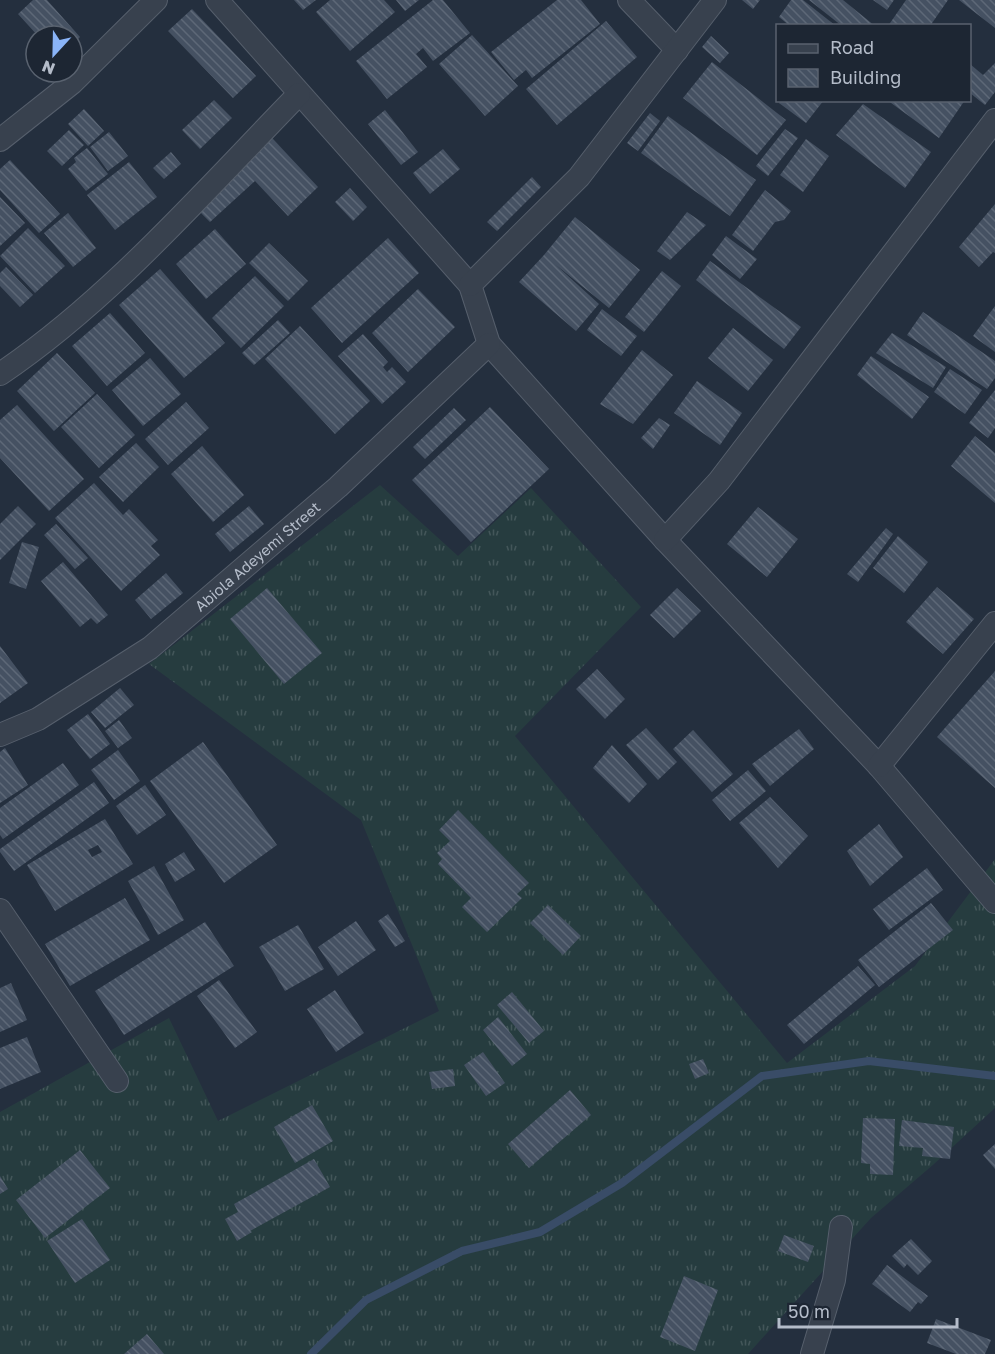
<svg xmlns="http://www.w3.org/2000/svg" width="995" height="1354" font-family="'Golos Text',sans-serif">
<defs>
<pattern id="grass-tufts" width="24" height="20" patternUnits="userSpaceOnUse" patternTransform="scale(1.5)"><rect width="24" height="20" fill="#263c3f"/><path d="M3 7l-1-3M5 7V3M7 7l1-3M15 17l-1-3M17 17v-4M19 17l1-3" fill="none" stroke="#435659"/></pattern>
<pattern id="building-back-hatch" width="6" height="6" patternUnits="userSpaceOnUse" patternTransform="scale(1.5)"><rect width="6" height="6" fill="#455162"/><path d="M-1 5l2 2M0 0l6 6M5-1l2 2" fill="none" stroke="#5d6877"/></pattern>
</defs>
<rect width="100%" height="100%" fill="#242f3e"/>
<!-- grass -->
<path fill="url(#grass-tufts)" d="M380 485 458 556 531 488 641 607 515 736 787 1063 915 966 995 859V1108L934 1164 871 1218 748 1354H0V1112L169 1018 218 1121 439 1011 361 820 149 664Z"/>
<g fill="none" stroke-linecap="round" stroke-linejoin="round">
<!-- stream -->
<path stroke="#394c67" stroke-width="8" d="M311 1354 366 1300 462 1251 540 1232 622 1183 762 1076 869 1061 995 1076"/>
</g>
<!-- building -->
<path fill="url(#building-back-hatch)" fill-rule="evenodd" d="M33 0H47L80 37 72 45V36H38L18 14Z
M294 0H316L303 10Z
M330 0H384L395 12 350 51 316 12Z
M396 0H419L405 11Z
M433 0H443L470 33 433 61 423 48 416 54 427 67 387 99 356 61Z
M557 0H581L600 24 532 78 526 70 514 80 491 52Z
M742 0H760L753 9Z
M791 0H803L836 26H790L779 17Z
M809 0H843L875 26H842Z
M873 0H894L887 10Z
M906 0H948L930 26H888Z
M959 0H995V28Z
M192 9 256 76 233 98 168 31Z
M606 21 637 57 557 125 526 89Z
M472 35 518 86 485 116 439 64Z
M711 36 729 53 720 63 702 47Z
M712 62 786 120 757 155 683 98Z
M995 63V92L985 105 970 93V64L983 75Z
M214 100 232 118 200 149 182 130Z
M781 100H824L806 123 779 103Z
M887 100H965L939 138Z
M863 104 931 152 905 188 836 135Z
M84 109 104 131 88 146 68 124Z
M385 110 418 152 401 165 368 124Z
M650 113 660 121 638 151 627 143Z
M668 116 756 180 730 216 641 153Z
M785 129 798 138 768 176 756 166Z
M69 130 84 145 62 166 47 151Z
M109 132 128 156 108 171 90 147Z
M272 138 318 187 288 216 255 181 210 222 196 208Z
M806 139 829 156 803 192 780 175Z
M87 148 108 174 86 191 68 169 76 162 74 158Z
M443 149 460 169 430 194 413 173Z
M171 152 181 164 164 179 153 168Z
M10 160 60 214 39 233 0 190V169Z
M129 162 157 197 115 230 87 195Z
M532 177 541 187 497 231 487 222Z
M350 188 367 207 353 221 335 202Z
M765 190 791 211 784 220 775 222 753 251 732 235Z
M0 197 25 223 0 246Z
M995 204V253L993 252 979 267 959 247Z
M687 212 706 225 670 260 657 251Z
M68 213 96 248 73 267 44 233Z
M575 217 640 270 609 308 556 265 599 304 576 331 519 282 544 255Z
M28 228 65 266 35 293 0 256Z
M215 229 246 264 206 299 176 264Z
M726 236 757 259 740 279 712 255Z
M388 238 419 273 342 343 311 308Z
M269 243 308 281 288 301 249 263Z
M710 261 801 327 784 349 696 280Z
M6 267 33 295 20 307 0 286V273Z
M160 269 225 343 184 378 119 305Z
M662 271 681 286 644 332 625 317Z
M255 276 284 306 241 348 212 318Z
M418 289 455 327 408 372 372 333Z
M995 306V352L973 336Z
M602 309 637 336 621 356 587 330Z
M923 312 995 361V378L987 389 907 335Z
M110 313 145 353 107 386 72 346Z
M278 320 290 333 254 365 242 353Z
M300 326 370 401 335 434 265 359Z
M733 328 773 360 748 391 708 358Z
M892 333 946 367 933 388 876 353Z
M363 334 388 362 383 367 387 372 392 367 406 382 382 404 338 356Z
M642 350 673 375 633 424 600 404Z
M57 353 95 393 54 431 17 391Z
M871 356 929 397 912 419 857 375Z
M150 358 181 394 143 426 112 390Z
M950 369 982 390 965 414 934 392Z
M697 381 742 413 720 445 674 413Z
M995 390V428L988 438 969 423Z
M97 394 135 435 99 468 61 427Z
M186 402 209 428 168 465 145 439Z
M17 405 84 479 49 511 0 458V420Z
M490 407 549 469 471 542 412 480Z
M454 408 466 420 425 459 413 447Z
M659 418 670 425 653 449 641 438Z
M975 436 995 453V503L951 466Z
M136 443 159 467 123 502 99 477Z
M202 446 244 495 213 522 171 474Z
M94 483 123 515 129 509 158 540 151 546 160 555 121 591 55 518Z
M18 506 36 524 0 560V524Z
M249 506 264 524 230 552 215 534Z
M758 507 798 539 767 577 727 544Z
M56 524 88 558 75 569 44 535Z
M886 528 893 534 858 582 847 574Z
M898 536 928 562 904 593 873 568Z
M22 542 39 547 26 589 9 583Z
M63 562 108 615 97 624 91 618 80 627 41 581Z
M166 573 183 593 151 619 135 600Z
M937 587 974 619 943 654 906 622Z
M267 588 322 653 284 684 230 619Z
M677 588 701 611 674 638 650 615Z
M0 646 28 683 0 703Z
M597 669 625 699 605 719 576 689Z
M995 671V788L937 737Z
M120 688 134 705 105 728 91 712Z
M88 714 110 744 90 759 67 730Z
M119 720 132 738 118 748 105 731Z
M646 728 677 762 658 780 626 745Z
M799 729 814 749 770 786 752 764Z
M693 730 733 774 712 792 673 749Z
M203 742 277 845 224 883 150 781Z
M612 745 647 784 629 803 593 768Z
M5 748 28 785 0 803V752Z
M118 750 140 781 114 800 91 770Z
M63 763 79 785 3 839 0 835V808Z
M748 770 766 791 730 821 712 800Z
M94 782 109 803 14 871 0 852V849Z
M145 785 166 815 137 835 116 806Z
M770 797 808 836 778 868 739 823Z
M458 810 529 883 517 894 522 898 487 932 462 907 471 898 438 864 442 859 437 853 450 841 439 830Z
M105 819 133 864 55 911 27 865ZM98 845 102 852 92 857 88 850Z
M879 824 903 857 870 886 847 851Z
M184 852 195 870 175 882 165 864Z
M154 866 184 920 158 935 128 881Z
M927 868 943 890 889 930 873 909Z
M125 898 150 940 70 986 45 944Z
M931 903 953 930 879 987 858 960Z
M548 905 581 936 563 955 530 923Z
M388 914 405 941 395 947 378 921Z
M356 921 376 950 338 976 318 947Z
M205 922 234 966 124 1035 95 991Z
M298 925 324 969 285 991 259 947Z
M858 966 875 985 804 1044 787 1025Z
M219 980 257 1032 235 1048 197 996Z
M11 983 27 1020 0 1032V988Z
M335 990 364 1033 336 1052 307 1009Z
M512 992 544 1031 529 1043 497 1005Z
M498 1017 527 1054 512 1066 483 1030Z
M27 1037 41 1072 0 1089V1048Z
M483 1052 505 1083 486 1096 464 1065Z
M703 1059 709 1073 695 1079 689 1064Z
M453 1069 455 1086 432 1089 429 1072Z
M570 1090 591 1115 529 1168 508 1144Z
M312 1105 333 1141 295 1163 274 1127Z
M863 1118 895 1119 893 1175 870 1174V1164L861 1163Z
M902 1120 954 1127 950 1159 922 1156 923 1148 899 1146Z
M995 1144V1169L983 1155Z
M80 1150 110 1188 45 1238 16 1200Z
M314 1159 330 1187 250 1231 252 1232 237 1241 225 1219 238 1212 234 1204Z
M0 1176 8 1189 0 1194Z
M82 1219 110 1260 75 1283 47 1241Z
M784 1235 814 1246 808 1262 778 1251Z
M911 1239 932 1261 918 1275 907 1264 904 1268 892 1256Z
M887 1265 928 1296 921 1304 918 1302 910 1312 872 1284Z
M684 1276 718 1290 695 1351 660 1337Z
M936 1319 991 1340 985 1354H956L927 1343Z
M147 1334 164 1354H124Z"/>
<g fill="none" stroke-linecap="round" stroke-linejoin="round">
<defs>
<g id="minor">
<path d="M217 0 470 285 489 344 665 540 879 766 995 902"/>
<path d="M629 0 677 50"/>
<path d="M0 140 72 83 156 0"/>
<path d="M470 285 579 177 715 0"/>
<path d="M0 374C110 300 206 189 299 94"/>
<path d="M665 540 719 481 995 120"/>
<path id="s1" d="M0 735 38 719 150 648 338 487 489 344"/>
<path d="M879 766 995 623"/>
<path d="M0 910 117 1081"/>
<path d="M812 1354 834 1280 841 1227"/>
</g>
</defs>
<!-- minor casing -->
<use href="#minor" stroke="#565f6c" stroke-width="24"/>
<!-- minor -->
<use href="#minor" stroke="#38414e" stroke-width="22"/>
</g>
<g text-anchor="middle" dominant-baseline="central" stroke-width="5" stroke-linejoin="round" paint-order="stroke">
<!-- street labels -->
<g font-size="15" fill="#b4bcc9" stroke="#1d2633">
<text stroke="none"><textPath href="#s1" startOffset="315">Abiola Adeyemi Street</textPath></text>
</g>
</g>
<!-- legend -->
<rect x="776" y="24" width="195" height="78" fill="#1d2633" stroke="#59626f" stroke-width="1.5"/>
<rect x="788" y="44" width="30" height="9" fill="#38414e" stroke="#59626f" stroke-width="1.5"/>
<text x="830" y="54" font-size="18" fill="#b4bcc9">Road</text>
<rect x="788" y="69" width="30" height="18" fill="url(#building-back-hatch)" stroke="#59626f" stroke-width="1.5"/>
<text x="830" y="84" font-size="18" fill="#b4bcc9">Building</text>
<!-- north arrow -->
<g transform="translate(54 54) rotate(202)"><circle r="28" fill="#1d2633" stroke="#59626f" stroke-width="1.5"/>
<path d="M0-4.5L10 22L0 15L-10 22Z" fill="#8ab4f8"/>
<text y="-9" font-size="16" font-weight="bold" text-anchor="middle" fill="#b4bcc9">N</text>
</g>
<!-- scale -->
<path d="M779 1318v9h178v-9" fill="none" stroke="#b4bcc9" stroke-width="3"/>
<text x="788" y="1318" font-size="18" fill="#b4bcc9" stroke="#1d2633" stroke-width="4.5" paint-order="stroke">50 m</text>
</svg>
